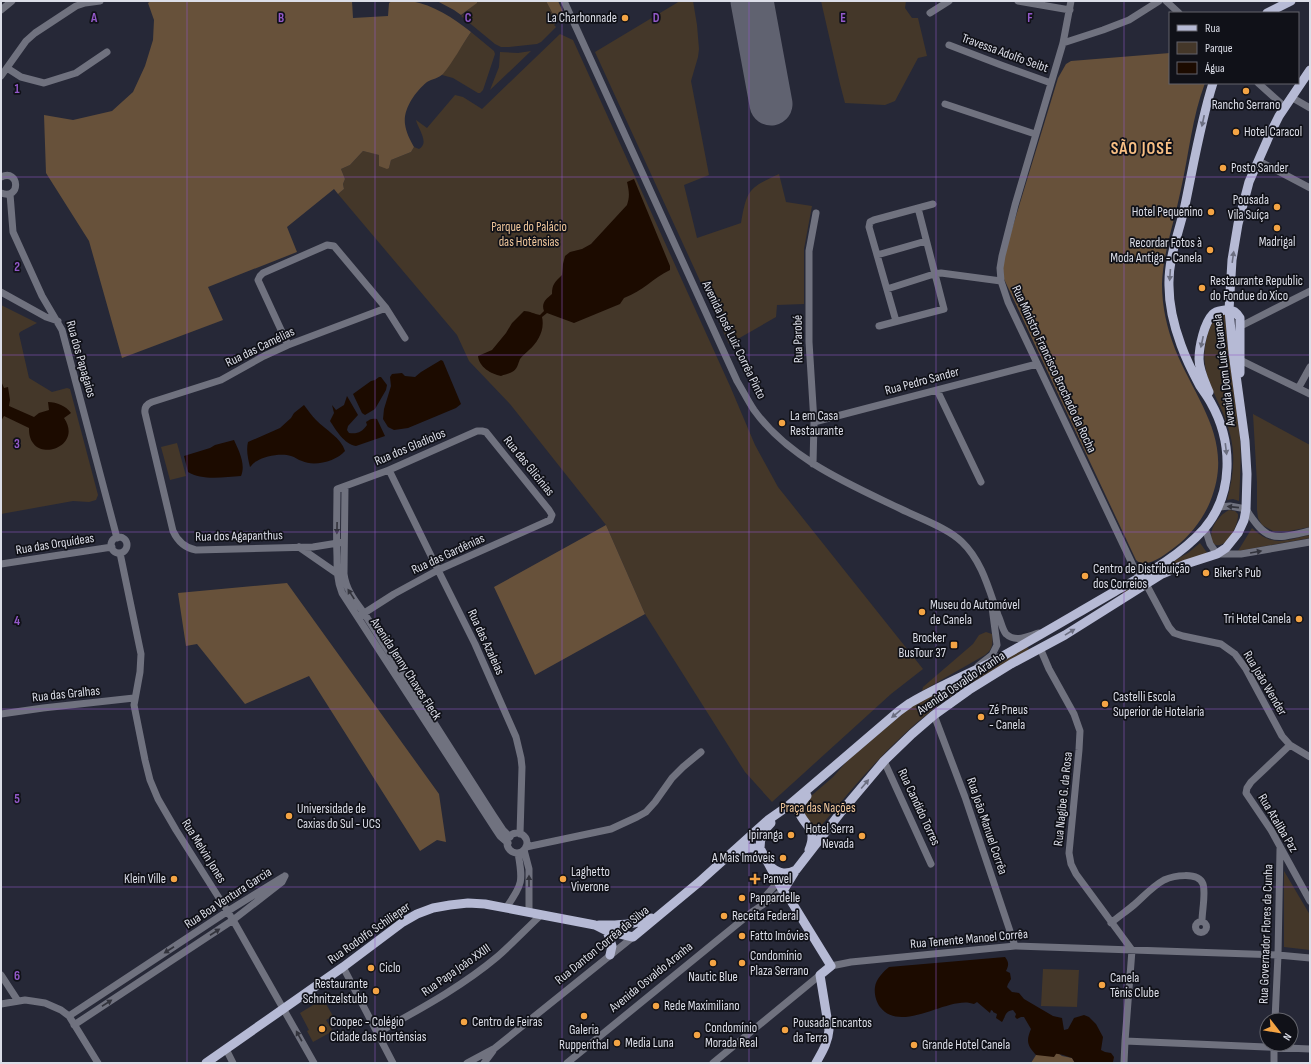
<svg xmlns="http://www.w3.org/2000/svg" width="1311" height="1064" font-family="'Sofia Sans Condensed',sans-serif">
<rect width="100%" height="100%" fill="#262837"/>
<!-- green -->
<path fill="#443729" d="M477 1H546L557 22 554 25 556 27 541 42 537 44 509 47H501L495 44 461 16 476 3Z
M680 1H693L697 25 699 49 698 57 691 81 709 175 684 185 697 238 741 223C747 189 749 188 779 174L786 202 812 206 804 249V304L777 305 776 317 729 344 595 52Z
M821 1H906L905 8 912 18H918L927 56 918 58 895 101 885 105 845 103 840 84Z
M471 32 494 51 495 54 483 90 480 93H478L453 78 442 75Z
M560 34 573 40 730 386 755 445 778 487 923 669 891 694 772 802 745 772 645 614 606 525 510 404 469 361 457 335 338 194 344 189 343 184 345 179 341 169 350 165 363 151 380 155 389 168 391 160 411 152 414 147 419 149C430 143 418 129 416 120L427 128 455 95 463 97 482 109Z
M531 51 490 90 499 67 500 52 518 53Z
M1 305 37 323 20 332 19 334 29 378 52 392 67 388 70 389 98 495 96 500 89 502 73 501 1 514Z
M1225 313C1227 352 1235 390 1239 428 1242 452 1240 477 1239 501L1233 499 1227 500C1233 478 1236 457 1230 434 1222 399 1198 379 1206 341 1208 332 1211 322 1217 316Z
M1253 414 1310 445V527L1289 531H1273L1262 525 1258 518 1257 510V483Z
M177 443 186 476 170 480 161 447Z
M1229 510 1235 511 1238 514C1239 523 1228 548 1216 545 1213 544 1213 543 1212 541 1208 529 1219 515 1229 510Z
M1252 528C1273 548 1285 540 1310 535V538L1238 551Z
M1200 543 1208 554 1123 595 1122 593 1145 577 1188 553Z
M986 632 992 634C993 643 993 649 985 655L922 691 923 687 973 644 979 635Z
M1027 646 1029 650C996 669 961 687 931 711 889 744 854 786 821 826L817 827 811 824 802 810 804 802 833 777 848 760 913 705Z
M1284 871 1310 915V950L1284 947Z
M1043 969 1079 970 1077 1007 1041 1006Z
M323 999 333 1016 314 1027 326 1020 333 1031 313 1042 307 1031 309 1030 300 1013Z"/>
<!-- forest -->
<path fill="#67513a" d="M151 1H352L353 18 388 16 389 3 392 1C398 1 405 0 411 1 434 5 453 18 471 32 462 45 453 62 443 74 439 78 432 79 427 82 415 92 403 109 405 124 406 132 410 140 414 147L411 152 391 160 389 168 387 169 379 166V155L363 151 350 165 341 169 345 179 343 184 344 189 338 194 334 189 287 227 297 252 208 287 223 320 122 358 89 241 46 173 44 115 73 120 112 111 133 92 145 66 153 40 154 20 148 3Z
M437 1H477V3L461 15 454 10Z
M546 1H558L565 16 557 22Z
M1170 53V83H1205C1192 117 1189 154 1181 189 1175 220 1163 252 1162 284 1162 307 1167 328 1175 349 1197 403 1235 441 1210 502 1203 519 1190 536 1175 547 1166 554 1146 570 1136 560L1004 279 1002 262 1058 78 1066 64 1071 61Z
M606 525 645 614 535 675 494 587Z
M287 583 439 794 446 842 437 840 420 851 309 676 245 704 197 644 186 646 178 593Z
M1058 1053 1062 1056 1072 1058 1075 1063H1031L1036 1055Z"/>
<!-- water -->
<path fill="#1c0b00" d="M634 179 670 266V270C653 278 643 291 624 298L620 304 574 323 547 313 542 317C545 330 538 342 529 350 526 353 522 356 520 359 518 364 517 370 512 372 508 374 505 374 501 376 491 374 479 367 478 356L492 350 506 333 512 323 524 311C530 311 534 314 540 315L544 311C541 303 546 299 552 294 552 284 555 282 562 275L563 264 565 256 570 252 582 249 591 244 627 205C630 196 629 191 627 182Z
M441 360 443 361 461 404 456 408 408 428 394 430 388 427 383 419 384 409 391 386 390 377 392 374 402 373 405 376 415 377 421 372Z
M379 377H381L387 385 386 390 375 409 365 415 362 413 353 394 371 381 375 380Z
M1 381 4 388 8 387 10 400 9 406 34 417 39 413 49 410 48 402C57 402 66 406 71 413L64 418C85 449 28 466 29 428L4 416 1 421Z
M347 396 358 415 348 426 347 430 349 433C358 434 362 432 367 425L366 422C370 419 372 418 377 419L385 436 356 446C344 444 336 430 330 421L334 413 332 405 336 410 344 405Z
M304 405C308 410 312 416 316 420 326 430 341 438 345 451 337 461 314 467 302 461 298 460 295 457 291 456 282 453 264 456 257 461 254 462 252 465 250 467 248 459 246 450 248 442L280 428 291 418 294 413Z
M234 440C239 451 246 464 241 476 225 477 202 481 188 472L184 456 210 448 215 445Z
M1005 957C1009 962 1009 965 1006 971L1010 973 1011 979 1008 984 1007 987 1012 992 1019 993 1024 999 1053 1016 1062 1018 1064 1030 1068 1029 1074 1018 1084 1015 1089 1017 1096 1024 1103 1037 1101 1050 1105 1052 1111 1053 1114 1057 1113 1062 1075 1063 1072 1058C1069 1057 1057 1053 1056 1054L1054 1057 1036 1055C1027 1045 1026 1041 1031 1029L1024 1017H1021L1017 1019 1015 1017 1016 1014 1013 1010C1005 1011 1006 1016 1002 1022L996 1018 997 1014 993 1012V1011L991 1010 990 1013 977 1002 974 1004C950 994 902 1035 880 1007 876 1002 874 993 875 987 876 979 883 972 889 967Z"/>
<g fill="none" stroke-linecap="round" stroke-linejoin="round">
<!-- runway -->
<path stroke="#606270" stroke-width="43" d="M752 1 771 104"/>
<!-- minor -->
<path stroke="#70727f" stroke-width="7" d="M564 1 737 381C743 391 748 401 754 410 789 459 849 484 901 509 919 518 948 528 962 542 982 561 989 590 998 615 1001 621 1002 629 1006 634 1016 643 1028 636 1039 633
M1018 1 1070 10
M1071 1 1063 43 1015 205 1002 256 1000 268 1001 281 1008 302 1139 578
M1166 1 1179 13
M1 10 12 1
M930 13 949 1
M1063 43 1103 30 1129 20 1159 1
M949 45 1001 65 1051 83
M7 68 21 77 44 83 76 73 107 52
M1 76 26 41 35 33 76 6 85 3 100 1
M1258 83 1285 107
M1291 97 1310 108
M945 104 1035 134
M1259 161 1310 188
M1 177C20 168 21 201 1 193
M10 194 13 232 42 296 62 330 117 538
M877 255 926 241
M887 289 934 274 941 273 1001 281
M1 292 46 317 58 321
M896 321 869 227 870 222 874 220 933 204
M879 326 944 309 918 208
M1241 326 1310 291
M288 345 258 280 260 276 263 273 327 245 334 246 386 308 405 338
M1240 360 1310 394
M1299 387 1310 367
M937 390 981 482
M814 422 1037 364
M813 464 814 422 809 342V251L816 213
M389 470 438 570 475 644 516 737 521 758 522 767 520 834
M345 487 344 574C346 590 355 601 364 613L493 815 503 830 510 837
M1219 507 1230 506 1246 509C1267 543 1274 539 1310 531
M1205 528 1210 544 1217 554H1241L1310 542
M111 545a8 8 0 1 1 16 0a8 8 0 1 1-16 0Z
M344 542 313 547 196 550C185 548 178 542 173 531L145 413C144 407 147 404 152 402L221 380 264 356 288 345 386 308
M299 547 338 574H340
M120 553 141 654 140 672 134 705 145 760 150 780 158 799 176 830 233 920 314 1063
M1 564 112 547
M1146 584 1169 627 1174 633 1183 636 1221 644 1235 654 1246 669 1282 736 1290 745 1310 757
M358 617 394 594 438 570 550 520 552 515 549 510 486 432 482 431H477L389 470 337 489C337 511 336 534 337 556 337 569 337 581 342 593L496 830 500 836 508 843
M1040 648 1049 669 1074 714 1080 731 1079 750 1069 853 1071 864 1076 874 1132 950 1125 1041 1124 1063
M978 666 992 655 997 645 992 607
M1 714 43 708 134 698
M934 715 965 797 1015 946
M1290 745 1251 782 1247 788 1246 793 1271 830 1310 901
M884 761 931 864
M507 843a10 10 0 1 1 20 0a10 10 0 1 1-20 0Z
M526 847 611 829 637 817 646 812 655 802 672 778 683 767 701 752
M524 850 529 869V912
M761 901 778 882
M506 908C523 884 523 881 518 853
M1195.5 927a5.5 5.5 0 1 1 11 0a5.5 5.5 0 1 1-11 0Z
M1111 923C1119 916 1127 911 1135 904 1144 896 1153 886 1164 880 1173 876 1198 871 1203 884 1206 893 1202 911 1202 921
M831 966 851 962 1015 946 1278 955 1310 958
M343 967 393 1063
M1 975 18 1001
M1 1004 25 1000 32 1001 45 1003 61 1010 69 1016 98 1063
M69 1016 228 911 283 877
M1275 1020 1278 955 1280 849
M74 1025 233 920 282 882 285 876
M377 1033C418 1010 460 988 497 957 512 944 526 929 541 915
M1125 1041 1310 1049
M226 1049 233 1063
M467 1063 495 1048 633 937
M484 1063 493 1051
M567 1063 752 912 783 891
M713 1063 820 975
M1274 1063V1044"/>
<!-- major -->
<path stroke="#b6bad5" stroke-width="9" d="M1267 13 1291 1
M1209 392C1205 382 1199 370 1199 359 1199 347 1204 323 1213 314 1216 311 1220 311 1225 310 1232 309 1236 311 1240 318V373
M807 796 799 806 798 810C805 828 818 828 809 850
M760 848 783 891 791 901 831 966 820 975 829 1030C828 1043 822 1052 816 1063
M760 848C760 838 763 830 771 823
M732 855 748 848H760
M771 867C780 874 786 875 796 870
M783 891 796 870 841 812 884 761 912 734 934 715 969 690 1011 664 1065 635 1162 574 1186 564 1217 554 1226 548 1238 533 1244 520 1246 509 1247 474 1245 441 1233 353 1229 310 1232 260 1238 224 1249 182 1270 134 1279 116 1310 70
M599 925C618 925 634 925 651 918
M607 931 612 946 610 955
M206 1063 343 967 403 922 417 914 433 908 450 905 468 903 485 904 595 925 607 931 633 937 698 883 768 820 788 806 899 711 910 703C937 687 966 675 994 661 1034 639 1074 615 1114 592 1146 574 1179 557 1204 529 1234 494 1233 442 1211 403 1208 397 1204 392 1200 386 1193 373 1186 359 1181 345 1174 326 1169 306 1169 286 1168 260 1178 235 1184 210 1193 168 1200 124 1213 83"/>
</g>
<!-- one-way arrows -->
<defs><path id="oneway-solid" d="M-6-.8H1V-3.2L6.5 0L1 3.2V.8H-6Z"/></defs>
<g fill="#6b6e80">
<use href="#oneway-solid" transform="translate(1203 121) rotate(102)"/>
<use href="#oneway-solid" transform="translate(1233 257) rotate(-82)"/>
<use href="#oneway-solid" transform="translate(1170 275) rotate(94)"/>
<use href="#oneway-solid" transform="translate(1202 342) rotate(102)"/>
<use href="#oneway-solid" transform="translate(1226 449) rotate(83)"/>
<use href="#oneway-solid" transform="translate(1070 632) rotate(-31)"/>
<use href="#oneway-solid" transform="translate(896 714) rotate(141)"/>
<use href="#oneway-solid" transform="translate(865 784) rotate(-50)"/>
</g>
<g fill="#32333c">
<use href="#oneway-solid" transform="translate(1233 507) rotate(-174)"/>
<use href="#oneway-solid" transform="translate(337 528) rotate(91)"/>
<use href="#oneway-solid" transform="translate(1256 552) rotate(-10)"/>
<use href="#oneway-solid" transform="translate(351 594) rotate(-123)"/>
<use href="#oneway-solid" transform="translate(529 881) rotate(-90)"/>
<use href="#oneway-solid" transform="translate(215 932) rotate(-33)"/>
<use href="#oneway-solid" transform="translate(169 950) rotate(147)"/>
<use href="#oneway-solid" transform="translate(107 1003) rotate(-33)"/>
<use href="#oneway-solid" transform="translate(299 1036) rotate(-119)"/>
</g>
<!-- grid -->
<path fill="none" stroke="#9358c9" stroke-width="1" stroke-opacity="0.55" d="M187 1V1063M375 1V1063M562 1V1063M749 1V1063M936 1V1063M1124 1V1063M1 177H1310M1 355H1310M1 532H1310M1 709H1310M1 887H1310"/>
<!-- markers -->
<g fill="#f4a444" stroke="#101118" stroke-width="1.5">
<circle cx="625" cy="18" r="4"/>
<circle cx="1246" cy="91" r="4"/>
<circle cx="1236" cy="132" r="4"/>
<circle cx="1223" cy="168" r="4"/>
<circle cx="1277" cy="207" r="4"/>
<circle cx="1211" cy="212" r="4"/>
<circle cx="1277" cy="228" r="4"/>
<circle cx="1210" cy="250" r="4"/>
<circle cx="1202" cy="288" r="4"/>
<circle cx="782" cy="423" r="4"/>
<circle cx="1206" cy="573" r="4"/>
<circle cx="1085" cy="576" r="4"/>
<circle cx="922" cy="612" r="4"/>
<circle cx="1299" cy="619" r="4"/>
<rect x="950" y="641" width="8" height="8" rx="2"/>
<circle cx="1105" cy="704" r="4"/>
<circle cx="981" cy="717" r="4"/>
<circle cx="289" cy="816" r="4"/>
<circle cx="791" cy="835" r="4"/>
<circle cx="862" cy="836" r="4"/>
<circle cx="783" cy="858" r="4"/>
<circle cx="174" cy="879" r="4"/>
<circle cx="563" cy="879" r="4"/>
<path d="M753 873h4v4h4v4h-4v4h-4v-4h-4v-4h4z"/>
<circle cx="742" cy="898" r="4"/>
<circle cx="724" cy="916" r="4"/>
<circle cx="742" cy="936" r="4"/>
<circle cx="713" cy="963" r="4"/>
<circle cx="742" cy="963" r="4"/>
<circle cx="371" cy="968" r="4"/>
<circle cx="1102" cy="985" r="4"/>
<circle cx="376" cy="991" r="4"/>
<circle cx="656" cy="1006" r="4"/>
<circle cx="584" cy="1016" r="4"/>
<circle cx="464" cy="1022" r="4"/>
<circle cx="322" cy="1029" r="4"/>
<circle cx="785" cy="1030" r="4"/>
<circle cx="697" cy="1035" r="4"/>
<circle cx="617" cy="1043" r="4"/>
<circle cx="914" cy="1045" r="4"/>
</g>
<g text-anchor="middle" dominant-baseline="central" stroke-width="3.5" stroke-linejoin="round" paint-order="stroke">
<!-- poi labels -->
<g font-size="13" fill="#dcdee8" stroke="#101118" text-anchor="start">
<text x="617" y="18" text-anchor="end">La Charbonnade</text>
<text x="1246" y="105" text-anchor="middle">Rancho Serrano</text>
<text x="1244" y="132">Hotel Caracol</text>
<text x="1231" y="168">Posto Sander</text>
<text x="1269" y="200" text-anchor="end">Pousada<tspan x="1269" dy="15">Vila Suíça</tspan></text>
<text x="1203" y="212" text-anchor="end">Hotel Pequenino</text>
<text x="1277" y="242" text-anchor="middle">Madrigal</text>
<text x="1202" y="243" text-anchor="end">Recordar Fotos à<tspan x="1202" dy="15">Moda Antiga - Canela</tspan></text>
<text x="1210" y="281">Restaurante Republic<tspan x="1210" dy="15">do Fondue do Xico</tspan></text>
<text x="790" y="416">La em Casa<tspan x="790" dy="15">Restaurante</tspan></text>
<text x="1093" y="569">Centro de Distribuição<tspan x="1093" dy="15">dos Correios</tspan></text>
<text x="1214" y="573">Biker's Pub</text>
<text x="930" y="605">Museu do Automóvel<tspan x="930" dy="15">de Canela</tspan></text>
<text x="1291" y="619" text-anchor="end">Tri Hotel Canela</text>
<text x="946" y="638" text-anchor="end">Brocker<tspan x="946" dy="15">BusTour 37</tspan></text>
<text x="1113" y="697">Castelli Escola<tspan x="1113" dy="15">Superior de Hotelaria</tspan></text>
<text x="989" y="710">Zé Pneus<tspan x="989" dy="15">- Canela</tspan></text>
<text x="297" y="809">Universidade de<tspan x="297" dy="15">Caxias do Sul - UCS</tspan></text>
<text x="854" y="829" text-anchor="end">Hotel Serra<tspan x="854" dy="15">Nevada</tspan></text>
<text x="783" y="835" text-anchor="end">Ipiranga</text>
<text x="775" y="858" text-anchor="end">A Mais Imóveis</text>
<text x="571" y="872">Laghetto<tspan x="571" dy="15">Viverone</tspan></text>
<text x="166" y="879" text-anchor="end">Klein Ville</text>
<text x="763" y="879">Panvel</text>
<text x="750" y="898">Pappardelle</text>
<text x="732" y="916">Receita Federal</text>
<text x="750" y="936">Fatto Imóvies</text>
<text x="750" y="956">Condomínio<tspan x="750" dy="15">Plaza Serrano</tspan></text>
<text x="379" y="968">Ciclo</text>
<text x="713" y="977" text-anchor="middle">Nautic Blue</text>
<text x="1110" y="978">Canela<tspan x="1110" dy="15">Tênis Clube</tspan></text>
<text x="368" y="984" text-anchor="end">Restaurante<tspan x="368" dy="15">Schnitzelstubb</tspan></text>
<text x="664" y="1006">Rede Maximiliano</text>
<text x="330" y="1022">Coopec - Colégio<tspan x="330" dy="15">Cidade das Hortênsias</tspan></text>
<text x="472" y="1022">Centro de Feiras</text>
<text x="793" y="1023">Pousada Encantos<tspan x="793" dy="15">da Terra</tspan></text>
<text x="705" y="1028">Condomínio<tspan x="705" dy="15">Morada Real</tspan></text>
<text x="584" y="1030" text-anchor="middle">Galeria<tspan x="584" dy="15">Ruppenthal</tspan></text>
<text x="625" y="1043">Media Luna</text>
<text x="922" y="1045">Grande Hotel Canela</text>
</g>
<!-- street labels -->
<g font-size="13" fill="#dcdee8" stroke="#101118">
<text transform="translate(1005 53) rotate(20)">Travessa Adolfo Seibt</text>
<text transform="translate(798 339) rotate(-91)">Rua Parobé</text>
<text transform="translate(734 340) rotate(64)">Avenida José Luiz Corrêa Pinto</text>
<text transform="translate(260 347) rotate(-26)">Rua das Camélias</text>
<text transform="translate(81 359) rotate(74)">Rua dos Papagaios</text>
<text transform="translate(1054 369) rotate(65)">Rua Ministro Francisco Brochado da Rocha</text>
<text transform="translate(1224 370) rotate(-97)">Avenida Dom Luís Guanela</text>
<text transform="translate(922 381) rotate(-15)">Rua Pedro Sander</text>
<text transform="translate(410 447) rotate(-23)">Rua dos Gladiolos</text>
<text transform="translate(529 466) rotate(51)">Rua das Glicínias</text>
<text transform="translate(239 536) rotate(-1)">Rua dos Agapanthus</text>
<text transform="translate(55 544) rotate(-9)">Rua das Orquídeas</text>
<text transform="translate(448 554) rotate(-25)">Rua das Gardênias</text>
<text transform="translate(486 642) rotate(65)">Rua das Azaleias</text>
<text transform="translate(406 669) rotate(57)">Avenida Jenny Chaves Fleck</text>
<text transform="translate(961 683) rotate(-34)">Avenida Osvaldo Aranha</text>
<text transform="translate(1265 683) rotate(59)">Rua João Wender</text>
<text transform="translate(66 694) rotate(-6)">Rua das Gralhas</text>
<text transform="translate(1063 799) rotate(-84)">Rua Nagibe G. da Rosa</text>
<text transform="translate(919 807) rotate(65)">Rua Candido Torres</text>
<text transform="translate(1278 823) rotate(59)">Rua Ataliba Paz</text>
<text transform="translate(987 826) rotate(71)">Rua João Manuel Corrêa</text>
<text transform="translate(204 851) rotate(58)">Rua Melvin Jones</text>
<text transform="translate(228 898) rotate(-33)">Rua Boa Ventura Garcia</text>
<text transform="translate(369 933) rotate(-35)">Rua Rodolfo Schilieper</text>
<text transform="translate(1266 934) rotate(-88)">Rua Governador Flores da Cunha</text>
<text transform="translate(969 939) rotate(-5)">Rua Tenente Manoel Corrêa</text>
<text transform="translate(602 945) rotate(-39)">Rua Danton Corrêa da Silva</text>
<text transform="translate(456 970) rotate(-35)">Rua Papa João XXIII</text>
<text transform="translate(651 977) rotate(-39)">Avenida Osvaldo Aranha</text>
</g>
<!-- park labels -->
<g font-size="13" fill="#f1c79b" stroke="#101118">
<text x="529" y="227">Parque do Palácio<tspan x="529" dy="15">das Hotênsias</tspan></text>
<text x="818" y="808">Praça das Nações</text>
</g>
<!-- district labels -->
<g font-size="17" font-weight="bold" letter-spacing="1" fill="#f8bf84" stroke="#101118">
<text x="1142" y="149">SÃO JOSÉ</text>
</g>
</g>
<g font-size="13" text-anchor="middle" font-weight="bold" fill="#9358c9" stroke="#101118" stroke-width="3.5" stroke-linejoin="round" paint-order="stroke">
<text x="94" y="22">A</text>
<text x="281" y="22">B</text>
<text x="468" y="22">C</text>
<text x="656" y="22">D</text>
<text x="843" y="22">E</text>
<text x="1030" y="22">F</text>
<text x="17" y="93">1</text>
<text x="17" y="271">2</text>
<text x="17" y="448">3</text>
<text x="17" y="625">4</text>
<text x="17" y="803">5</text>
<text x="17" y="980">6</text>
</g>
<!-- border -->
<rect width="1311" height="1064" fill="none" stroke="#dcdee8" stroke-width="4"/>
<!-- legend -->
<rect x="1169" y="12" width="130" height="72" fill="#101118" stroke="#62636b"/>
<rect x="1177" y="25" width="20" height="6" fill="#b6bad5" stroke="#62636b"/>
<text x="1205" y="32" font-size="12" fill="#dcdee8">Rua</text>
<rect x="1177" y="42" width="20" height="12" fill="#443729" stroke="#62636b"/>
<text x="1205" y="52" font-size="12" fill="#dcdee8">Parque</text>
<rect x="1177" y="62" width="20" height="12" fill="#1c0b00" stroke="#62636b"/>
<text x="1205" y="72" font-size="12" fill="#dcdee8">Água</text>
<!-- north arrow -->
<g transform="translate(1279 1032) rotate(121)"><circle r="19" fill="#101118" stroke="#62636b"/>
<path d="M0-3L7 15L0 10L-7 15Z" fill="#f4a444"/>
<text y="-6" font-size="11" font-weight="bold" text-anchor="middle" fill="#dcdee8">N</text>
</g>
</svg>
